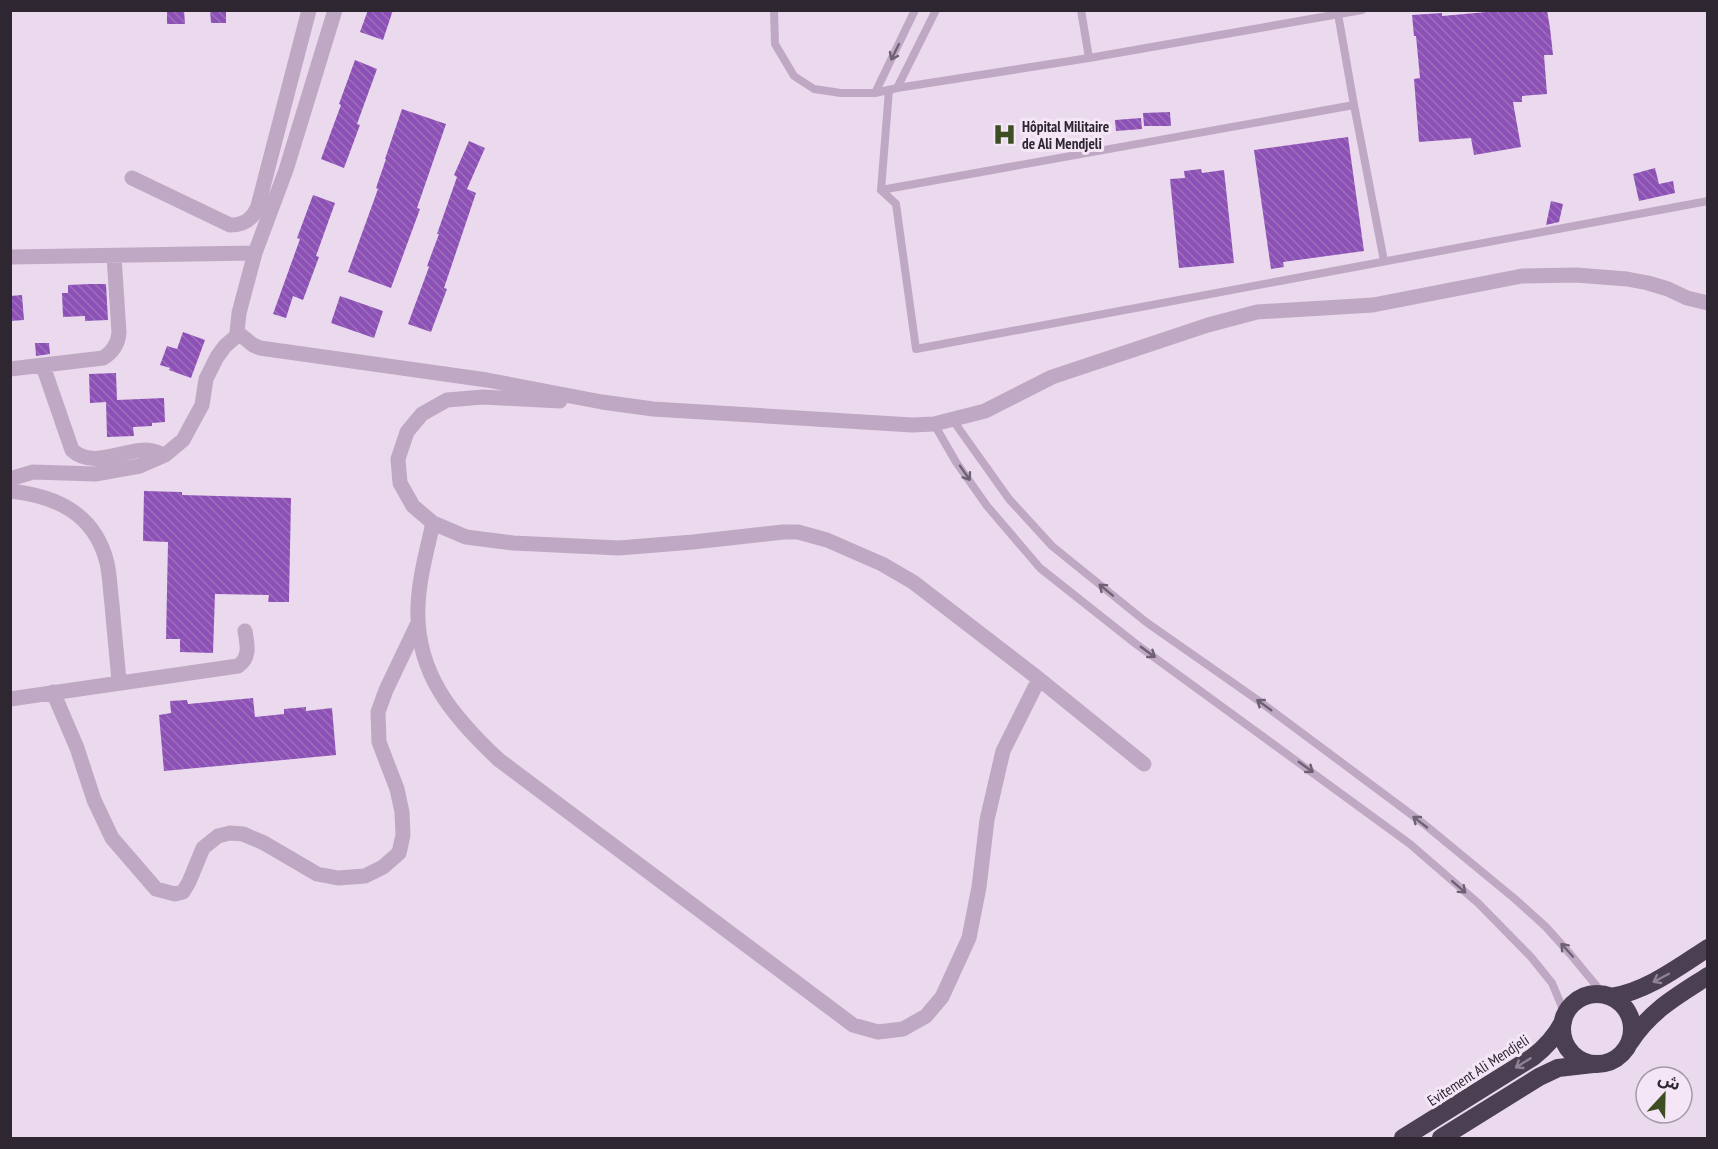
<svg xmlns="http://www.w3.org/2000/svg" width="1718" height="1149" font-family="'PT Sans Narrow','Noto Sans Arabic',sans-serif">
<defs>
<pattern id="building-back-hatch" width="6" height="6" patternUnits="userSpaceOnUse" patternTransform="scale(1.5)"><rect width="6" height="6" fill="#8c50b6"/><path d="M-1 5l2 2M0 0l6 6M5-1l2 2" fill="none" stroke="#9c71ba"/></pattern>
</defs>
<rect width="100%" height="100%" fill="#ebdaee"/>
<!-- building -->
<path fill="url(#building-back-hatch)" d="M167 10H184L185 24H167Z
M210 10H226V23H211Z
M368 10H393L383 40 360 32Z
M1509 10H1547L1550 28 1553 55H1544L1547 94 1522 96V102H1513L1521 147 1474 155 1471 138 1419 142 1414 79 1420 78 1416 36H1414L1412 15 1442 13V16Z
M355 60 377 69 357 124 360 125 344 168 321 159 341 105 339 104Z
M402 109 446 124 417 208 420 209 391 288 348 272 378 189 376 188 386 159H385Z
M1170 112 1171 126H1144L1143 113Z
M1141 118 1142 129 1116 131 1115 120Z
M1348 137 1364 251 1283 262 1284 267 1271 269 1254 150Z
M469 141 485 148 467 189 476 193 444 288 447 289 431 332 408 324 429 267 427 266 439 234H437L457 177 454 175Z
M1655 168 1659 184 1673 181 1675 193 1639 201 1633 174Z
M1201 169 1202 173 1224 170 1234 263 1179 268 1170 179 1185 178 1184 171Z
M313 195 335 203 316 256 319 257 303 300 293 296 286 318 273 314 300 239 297 238Z
M1551 201 1563 204 1559 222 1546 225Z
M90 284H106L108 320 85 321V316L63 317 62 293H68V285Z
M22 295 24 320 10 321V296Z
M340 296 383 311 374 338 331 323Z
M183 332 205 340 191 378 169 370 170 368 160 365 167 346 177 349Z
M35 343H49L50 354 36 356Z
M116 373 117 400 164 398 165 422 152 423V426L133 427 134 436 107 437 106 402 90 403 89 374Z
M144 491 182 492V495L291 498 289 602H268L269 595 215 594 213 653 180 652V639H166L168 542 143 541Z
M253 698 255 717 284 714V709L306 707V711L332 708 336 755 164 771 159 715 171 713 170 701 187 700 188 704Z"/>
<g fill="none" stroke-linecap="round" stroke-linejoin="round">
<!-- lane -->
<path stroke="#bfa8c4" stroke-width="8" d="M774 10 775 44 794 76 814 89 841 93H875L897 88 1089 58 1362 10
M1081 10 1089 58
M1338 14 1354 105 1384 261
M897 88 936 10
M875 93 915 10
M881 190 896 204 916 349 1708 201
M881 190 1354 105
M881 190 889 90
M952 419 1009 499 1052 546 1146 622 1259 701 1424 824 1515 899 1546 927 1571 955 1604 995
M934 424 956 462 987 506 1040 568 1136 644 1410 844 1478 903 1531 957 1552 983 1565 1014"/>
<!-- street -->
<path stroke="#bfa8c4" stroke-width="15" d="M335 10 286 170 255 253 239 313 237 332 253 345 260 348 487 380 602 402 653 409 912 425 934 424 985 411 1052 377 1208 325 1257 312 1373 305 1522 276 1576 275 1627 279 1648 283 1668 289 1687 298 1708 303
M132 178 230 225C244 225 253 219 258 206L309 10
M10 257 255 253
M43 366 72 450C92 469 122 450 146 450 152 450 159 453 165 455
M10 369 103 358C113 352 118 344 119 333L114 256
M560 401 483 397 447 400 422 414 407 432 398 459 400 483 413 506 433 523 466 537 513 543 619 548 693 542 783 532H798L827 540 882 564 913 582 1039 679 1144 764
M10 479 33 472 95 474 140 466 165 455 183 440 202 405 206 379 217 357 225 346 239 334
M10 491C57 496 95 514 107 563 110 576 110 590 112 604 114 630 117 656 119 682
M433 523C427 550 419 578 418 606 415 673 453 717 499 760L853 1025 878 1032 903 1029 926 1016 942 997 969 938 979 887 987 820 1003 751 1039 679
M53 692 77 748 94 800 112 838 156 889 175 894 183 892 189 882 203 848 218 836 230 833 243 834 264 843 317 874 338 878 365 876 383 867 399 853 403 835 402 812 397 789 379 742 378 712 386 690 417 625
M10 699 238 666C251 657 247 644 245 631"/>
<!-- highway -->
<path stroke="#4b3f52" stroke-width="18" d="M1562 1029a35 35 0 1 1 70 0a35 35 0 1 1-70 0Z
M1611 997C1647 991 1677 968 1708 948
M1630 1042C1651 1010 1677 996 1708 976
M1403 1138 1533 1057C1546 1047 1555 1037 1563 1022
M1441 1138 1539 1077 1558 1068 1593 1064"/>
</g>
<!-- one-way arrows -->
<defs><path id="oneway-shaft" d="M-6 0H5M1.5-3L5.5 0L1.5 3" fill="none" stroke-width="1.6" stroke-linecap="round" stroke-linejoin="round" transform="scale(1.5)"/></defs>
<g stroke="#6f6174">
<use href="#oneway-shaft" transform="translate(895 52) rotate(116)"/>
<use href="#oneway-shaft" transform="translate(965 473) rotate(55)"/>
<use href="#oneway-shaft" transform="translate(1106 590) rotate(-141)"/>
<use href="#oneway-shaft" transform="translate(1148 652) rotate(36)"/>
<use href="#oneway-shaft" transform="translate(1264 705) rotate(-144)"/>
<use href="#oneway-shaft" transform="translate(1306 767) rotate(36)"/>
<use href="#oneway-shaft" transform="translate(1420 822) rotate(-142)"/>
<use href="#oneway-shaft" transform="translate(1459 887) rotate(41)"/>
<use href="#oneway-shaft" transform="translate(1567 950) rotate(-132)"/>
</g>
<g stroke="#8f8294">
<use href="#oneway-shaft" transform="translate(1661 978) rotate(152)"/>
<use href="#oneway-shaft" transform="translate(1523 1063) rotate(148)"/>
</g>
<!-- icons -->
<defs>
<symbol id="hospital-bare" viewBox="-9 -9 18 18"><path d="M-5-5h3v3.5h4V-5h3V5h-3V1.5h-4V5h-3Z" fill="#3c4e22" stroke="#f4e6f6" stroke-width="2.5" paint-order="stroke"/></symbol>
</defs>
<g fill-rule="evenodd">
<use href="#hospital-bare" x="988" y="118" width="33" height="33"/>
</g>
<g text-anchor="middle" dominant-baseline="central" stroke-width="6" stroke-linejoin="round" paint-order="stroke">
<!-- poi labels -->
<g font-size="15" font-weight="bold" fill="#2e2732" stroke="#f4e6f6" text-anchor="start">
<text x="1022" y="126">Hôpital Militaire<tspan x="1022" dy="17">de Ali Mendjeli</tspan></text>
</g>
<!-- street labels -->
<g font-size="15" fill="#2e2732" stroke="#f4e6f6">
<text transform="translate(1478 1070) rotate(-33)">Evitement Ali Mendjeli</text>
</g>
</g>
<!-- border -->
<rect width="1718" height="1149" fill="none" stroke="#2e2732" stroke-width="24"/>
<!-- north arrow -->
<g transform="translate(1664 1095) rotate(22)"><circle r="28" fill="#f4e6f6" stroke="#a59aa8" stroke-width="1.5"/>
<path d="M0-4.5L10 22L0 15L-10 22Z" fill="#3c4e22"/>
<text y="-9" font-size="16" font-weight="bold" text-anchor="middle" fill="#2e2732">ش</text>
</g>
</svg>
